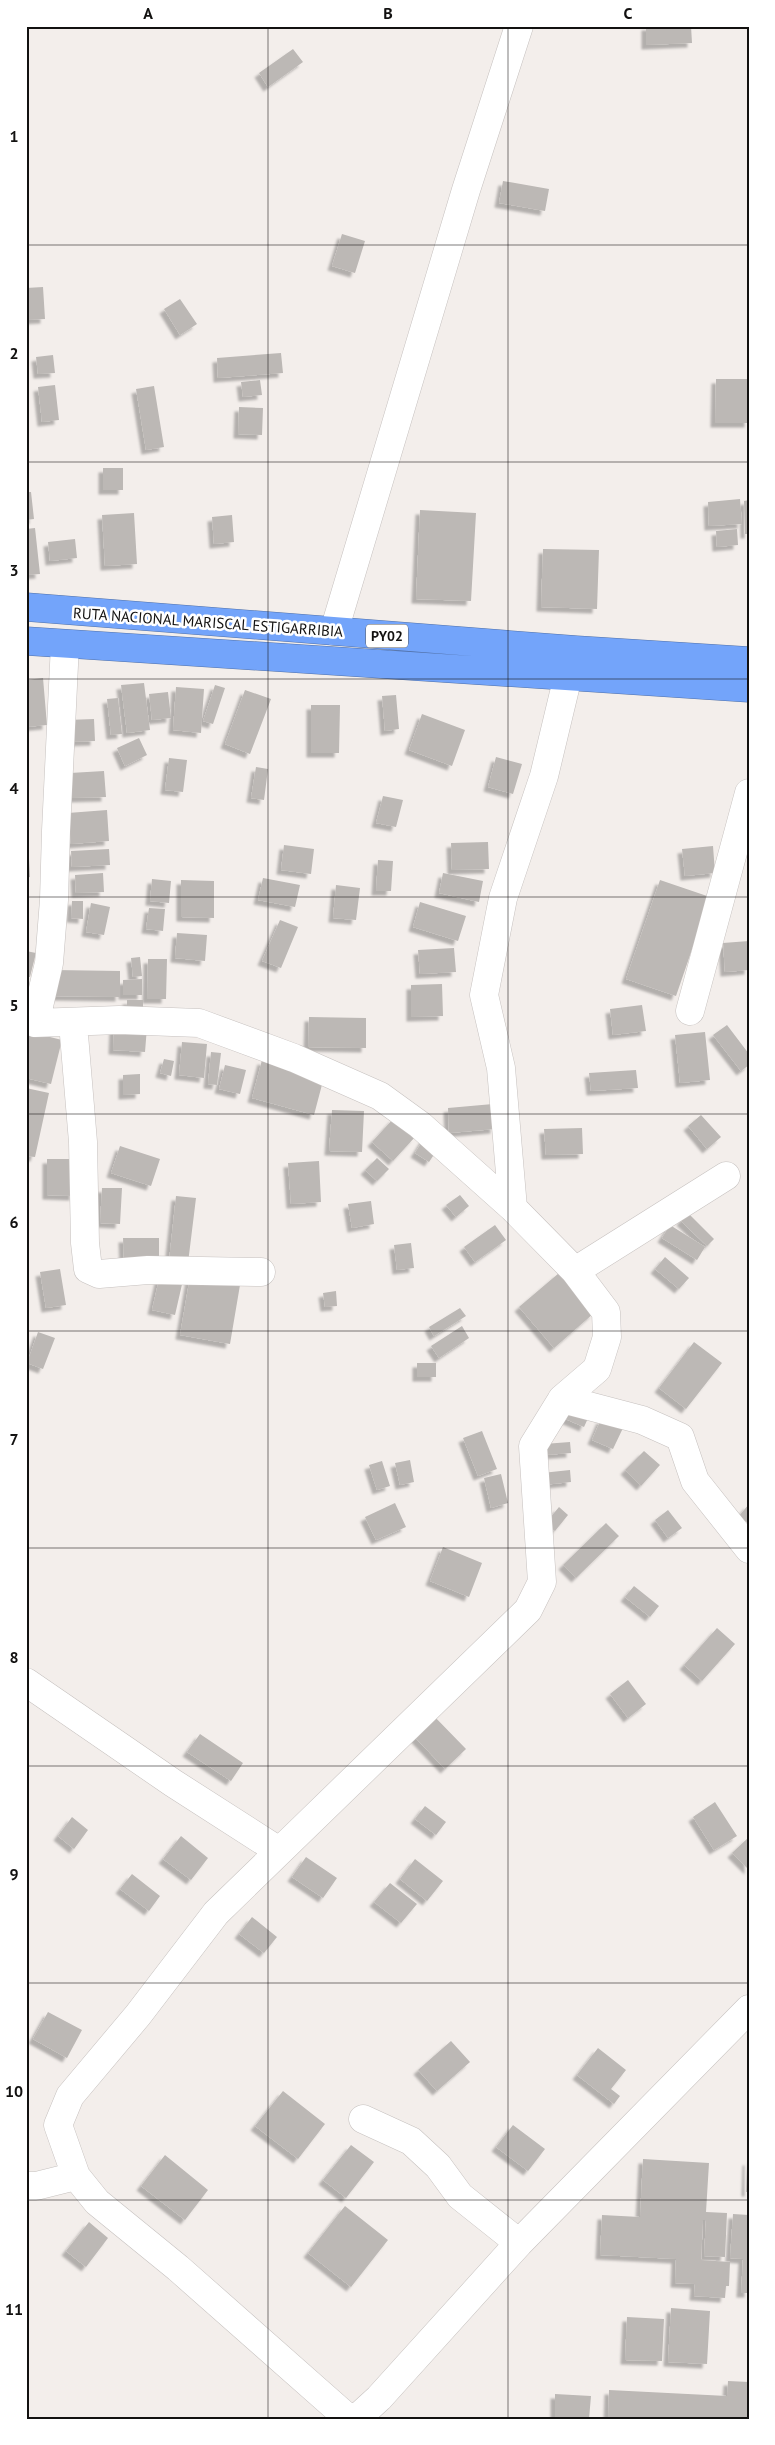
<svg xmlns="http://www.w3.org/2000/svg" width="775" height="2445" font-family="'PT Sans',sans-serif">
<defs>
<filter id="shadow"><feDropShadow dx="-4.5" dy="4.5" stdDeviation="1" flood-color="#0004"/></filter>
</defs>
<rect width="100%" height="100%" fill="#f3eeeb"/>
<!-- building -->
<path fill="#bcb8b5" filter="url(#shadow)" d="M646 26H691L692 43 646 45Z
M293 49 303 62 268 87 259 73Z
M503 181 549 189 545 211 499 203Z
M342 234 365 241 355 273 332 266Z
M43 287 45 319 26 320V288Z
M180 299 197 324 180 335 164 309Z
M281 353 283 373 218 378 217 358Z
M53 355 55 373 38 374 36 357Z
M716 379H749V423H715Z
M260 380 262 395 243 397 241 382Z
M55 385 59 420 42 422 38 387Z
M154 386 164 447 146 450 136 389Z
M239 407 263 408 262 435 238 434Z
M103 468H123V490H103Z
M26 492H31L34 519 26 520Z
M740 499 742 524 709 526 708 502Z
M749 500V534H745L744 501Z
M420 510 476 513 471 601 416 599Z
M134 513 137 564 105 566 102 515Z
M232 515 234 542 214 544 212 517Z
M35 528 40 574 26 575V529Z
M737 529 738 545 717 547 716 531Z
M75 539 77 558 50 561 48 542Z
M543 549 599 550 597 609 541 607Z
M43 678 47 725 26 727V680Z
M144 683 150 730 127 733 121 685Z
M215 685 225 688 213 724 203 721Z
M176 687 204 689 201 733 173 730Z
M245 690 271 699 250 754 225 744Z
M168 692 171 718 152 720 149 694Z
M396 695 399 729 385 731 382 696Z
M118 698 122 734 111 735 107 699Z
M311 705H340L339 753H311Z
M422 714 465 730 452 766 409 750Z
M94 719 95 741 67 742V720Z
M139 738 147 755 125 766 117 748Z
M496 757 522 764 513 794 488 787Z
M169 758 187 760 183 792 165 790Z
M256 767 268 769 264 800 251 798Z
M104 771 106 797 71 798 70 773Z
M383 796 403 800 396 827 376 823Z
M107 810 109 841 71 844 68 813Z
M488 842 489 869 452 870 451 843Z
M284 845 314 849 311 874 281 870Z
M713 846 715 873 685 876 682 849Z
M109 849 110 865 72 867 71 851Z
M26 859H29L30 877 26 878Z
M378 860 393 861 391 891H376Z
M103 873 104 892 76 893 75 875Z
M443 873 483 881 479 902 439 893Z
M263 878 300 885 295 907 258 900Z
M152 879 171 881 169 903 150 901Z
M181 880 214 881V918L181 917Z
M660 880 710 897 676 996 626 979Z
M336 885 360 888 356 920 333 918Z
M72 901H83V919L71 918Z
M420 902 466 916 458 941 413 927Z
M91 903 110 907 104 935 86 932Z
M149 908 165 909 163 931 146 929Z
M280 920 298 927 281 968 262 961Z
M177 933 207 935 205 961 175 958Z
M749 941V970L725 972 723 943Z
M454 948 456 972 420 974 418 950Z
M26 951 36 953 30 977H26Z
M140 957 142 976 133 977 131 958Z
M148 959H167L166 999H147Z
M54 970 120 971V997L54 996Z
M142 979V995H123V980Z
M442 984 443 1016 411 1017V985Z
M127 1000H143V1014H127Z
M642 1005 646 1031 613 1035 610 1009Z
M309 1017 366 1018V1048L308 1047Z
M114 1025 147 1027 145 1052 113 1050Z
M727 1025 749 1054V1065L741 1071 713 1035Z
M30 1032 62 1040 51 1084 26 1078V1046Z
M705 1032 710 1080 680 1083 675 1035Z
M182 1042 207 1044 204 1078 179 1075Z
M211 1052 221 1053 217 1085 208 1084Z
M164 1059 174 1061 171 1076 160 1073Z
M262 1060 324 1077 314 1115 252 1098Z
M225 1065 246 1070 240 1094 219 1089Z
M636 1070 638 1088 591 1091 589 1073Z
M140 1074V1094L123 1095V1075Z
M26 1088 49 1093 35 1157 26 1156Z
M493 1104 495 1129 449 1133 448 1108Z
M332 1110 364 1111 362 1152 329 1151Z
M701 1115 721 1137 707 1149 688 1126Z
M394 1118 415 1137 393 1161 372 1142Z
M582 1128 583 1154 546 1155 544 1129Z
M425 1137 439 1147 429 1162 415 1153Z
M120 1146 160 1159 151 1186 111 1173Z
M377 1158 389 1169 377 1181 365 1170Z
M47 1159H74V1196L47 1195Z
M319 1161 321 1202 291 1204 288 1163Z
M102 1188H122L120 1224 100 1223Z
M460 1195 469 1206 456 1217 446 1205Z
M176 1196 196 1198 188 1263 169 1261Z
M371 1201 374 1224 352 1228 348 1204Z
M688 1213 714 1239 707 1246 681 1221Z
M495 1225 506 1240 475 1262 464 1247Z
M670 1225 705 1247 697 1260 662 1238Z
M123 1238H159V1261L124 1262Z
M411 1243 414 1268 397 1270 394 1245Z
M665 1257 689 1278 679 1289 655 1269Z
M60 1269 66 1305 46 1308 40 1272Z
M559 1273 594 1313 554 1348 519 1307Z
M160 1275 183 1280 175 1315 152 1310Z
M190 1277 240 1285 230 1344 180 1335Z
M336 1291 337 1306 325 1307 323 1293Z
M460 1308 466 1316 434 1336 429 1327Z
M462 1326 469 1338 439 1358 431 1346Z
M38 1332 55 1338 43 1369 27 1363Z
M694 1342 722 1363 686 1409 659 1388Z
M417 1363H436V1377H417Z
M567 1408 589 1416 584 1427 563 1418Z
M601 1419 623 1428 613 1449 592 1440Z
M482 1431 497 1469 478 1476 463 1438Z
M570 1442 571 1453 545 1455 544 1444Z
M644 1451 660 1465 641 1486 625 1470Z
M410 1460 414 1482 400 1485 395 1463Z
M382 1461 390 1486 377 1490 369 1465Z
M570 1470 571 1482 543 1485 542 1473Z
M501 1474 508 1503 491 1508 484 1478Z
M395 1503 406 1527 376 1540 365 1517Z
M749 1504V1524L739 1516Z
M559 1507 568 1515 555 1531 545 1524Z
M668 1510 682 1528 668 1538 655 1520Z
M606 1523 619 1536 576 1578 563 1565Z
M443 1547 482 1563 469 1597 430 1581Z
M634 1586 659 1606 650 1617 625 1597Z
M717 1628 735 1644 702 1681 684 1665Z
M628 1680 646 1704 628 1718 610 1694Z
M431 1713 466 1749 445 1769 411 1733Z
M200 1734 243 1763 231 1781 187 1752Z
M715 1802 737 1836 714 1850 693 1817Z
M425 1806 446 1822 436 1835 415 1819Z
M72 1817 88 1830 74 1849 58 1836Z
M181 1836 208 1858 191 1880 163 1859Z
M749 1837V1870L732 1853Z
M306 1857 337 1878 323 1898 292 1877Z
M415 1859 443 1881 427 1901 400 1879Z
M132 1874 160 1896 149 1911 120 1889Z
M390 1883 417 1904 401 1923 374 1902Z
M252 1917 277 1937 264 1953 239 1934Z
M48 2012 82 2030 67 2058 33 2039Z
M451 2041 470 2062 437 2091 418 2070Z
M598 2048 626 2070 611 2089 620 2096 614 2104 577 2075Z
M283 2091 325 2124 298 2159 255 2126Z
M513 2125 545 2149 528 2171 496 2147Z
M351 2145 374 2162 346 2198 323 2180Z
M165 2155 208 2190 185 2220 141 2186Z
M643 2159 709 2163 706 2212 727 2213 725 2257 704 2256 706 2220H703L701 2260 730 2262 729 2286H726L725 2298 694 2296 695 2284 675 2283 676 2259 600 2255 602 2215 640 2217Z
M747 2161H749V2192H746Z
M345 2206 388 2240 351 2287 308 2253Z
M733 2214 749 2215V2293H741L743 2259 730 2258Z
M89 2222 108 2238 86 2267 66 2251Z
M671 2308 710 2311 707 2364 668 2362Z
M627 2317 664 2319 662 2361 625 2360Z
M728 2381 749 2382V2419H608L609 2390 727 2396Z
M555 2394 591 2396 589 2419H555Z"/>
<g fill="none" stroke-linecap="round" stroke-linejoin="round">
<defs>
<path id="minor" d="M334 631 466 190 519 26
M65 644 56 831 54 900 49 963 35 1023 119 1020 199 1023 294 1058 380 1096 420 1125 513 1208 575 1271 606 1312 607 1337 597 1369 562 1399
M690 1011 749 793
M73 1023 83 1142 85 1243 88 1269 99 1274 148 1270 261 1272
M513 1208 501 1068 484 995 503 898 544 776 568 676
M575 1271 726 1176
M26 1682 173 1783 279 1851
M363 2119 411 2141 438 2166 460 2196 519 2243
M26 2186H36L76 2176
M349 2419 178 2268 97 2202 76 2176 58 2125 70 2096 138 2015 216 1913 528 1610 542 1582 533 1446 562 1399 642 1420 680 1437 695 1481 749 1549
M356 2419 379 2398 519 2243 749 2009"/>
<path id="highway" d="M26 607 576 650 749 661
M26 641 749 688"/>
</defs>
<!-- minor casing -->
<use href="#minor" stroke="#c6c1bf" stroke-width="29"/>
<!-- highway casing -->
<use href="#highway" stroke="#5171a8" stroke-width="29"/>
<!-- minor -->
<use href="#minor" stroke="#fff" stroke-width="28"/>
<!-- highway -->
<use href="#highway" stroke="#73a4fa" stroke-width="28"/>
</g>
<!-- grid -->
<path fill="none" stroke="#121110" stroke-width="1" stroke-opacity="0.55" d="M268 26V2419M508 26V2419M26 245H749M26 462H749M26 679H749M26 897H749M26 1114H749M26 1331H749M26 1548H749M26 1766H749M26 1983H749M26 2200H749"/>
<g text-anchor="middle" dominant-baseline="central" stroke-width="5" stroke-linejoin="round" paint-order="stroke">
<!-- shield labels -->
<rect fill="#fff" stroke="#595858" stroke-width="1" x="366" y="624.5" width="42" height="23" rx="4"/>
<g font-size="14" font-weight="bold" fill="#121110">
<text x="387" y="636">PY02</text>
</g>
<!-- street labels -->
<g font-size="15" fill="#121110" stroke="#fff">
<text transform="translate(208 622) rotate(4)">RUTA NACIONAL MARISCAL ESTIGARRIBIA</text>
</g>
</g>
<!-- border -->
<rect width="775" height="2445" fill="none" stroke="#ffffff" stroke-width="55"/>
<rect x="28" y="28" width="720" height="2390" fill="none" stroke="#121110" stroke-width="2"/>
<g font-size="16" text-anchor="middle" font-weight="bold" fill="#121110">
<text x="148" y="19">A</text>
<text x="388" y="19">B</text>
<text x="628" y="19">C</text>
<text x="14" y="142">1</text>
<text x="14" y="359">2</text>
<text x="14" y="576">3</text>
<text x="14" y="794">4</text>
<text x="14" y="1011">5</text>
<text x="14" y="1228">6</text>
<text x="14" y="1445">7</text>
<text x="14" y="1663">8</text>
<text x="14" y="1880">9</text>
<text x="14" y="2097">10</text>
<text x="14" y="2315">11</text>
</g>
</svg>
